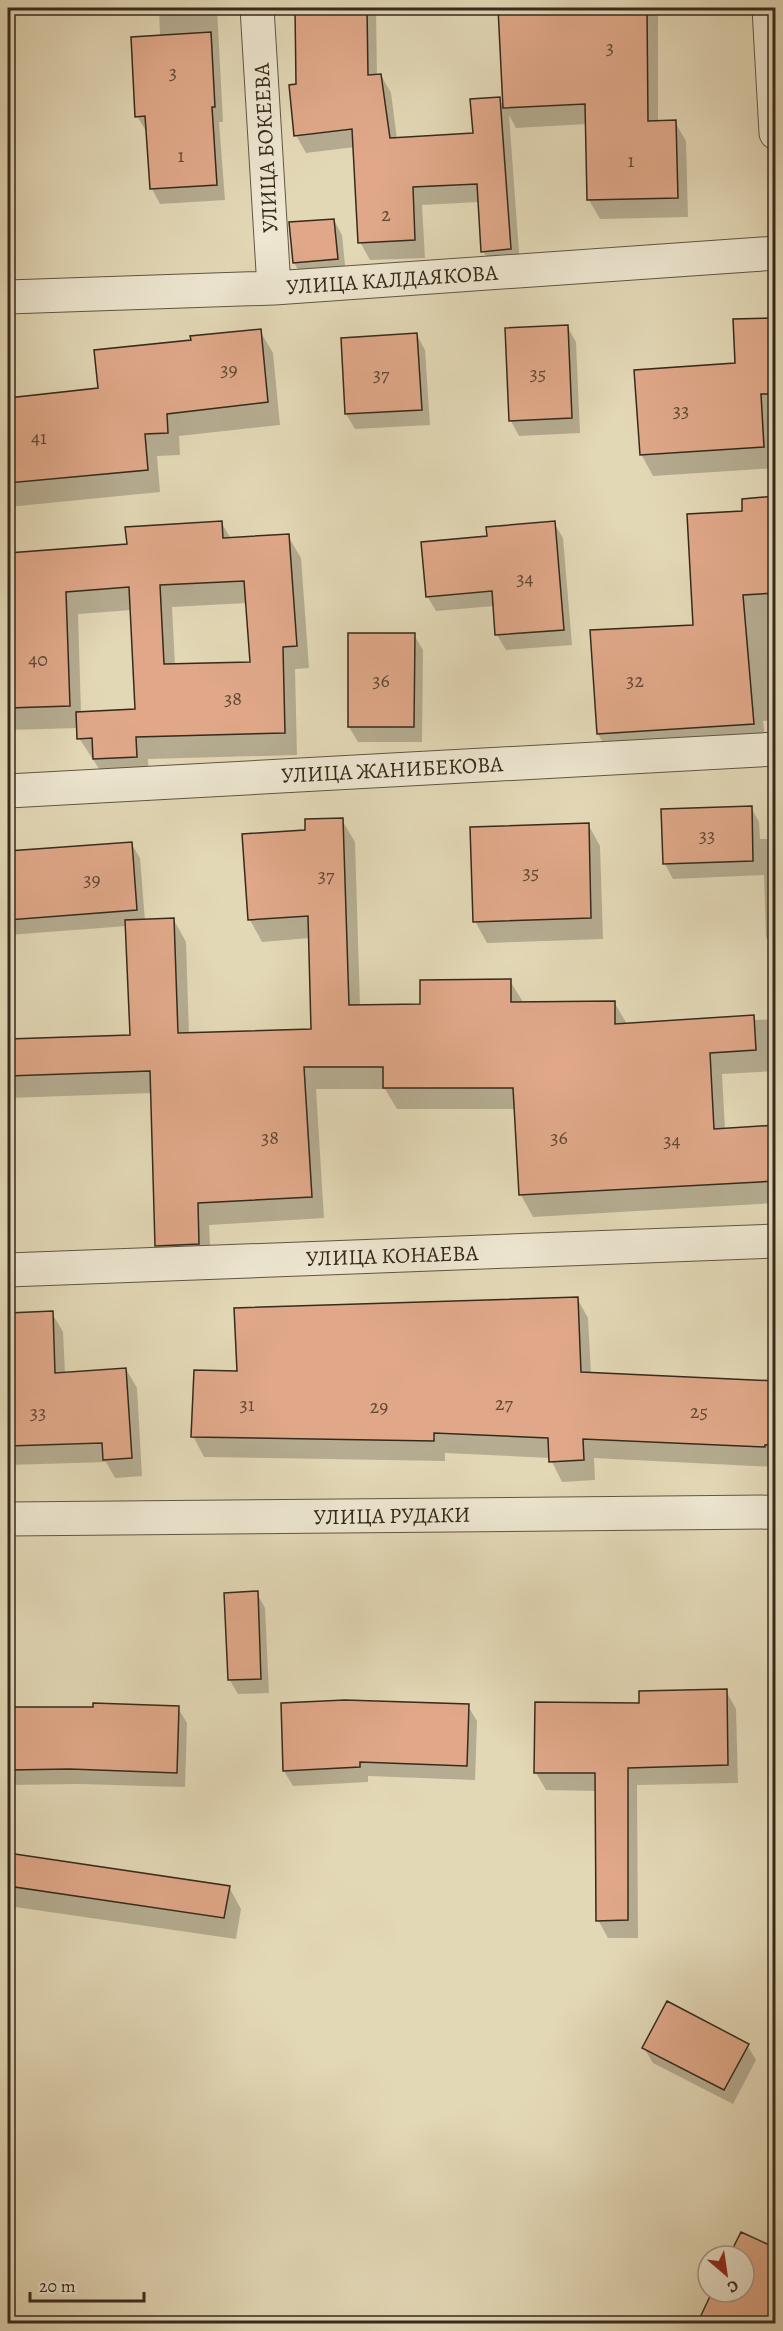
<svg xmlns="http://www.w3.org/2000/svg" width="783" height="2331" font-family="Alegreya,serif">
<rect width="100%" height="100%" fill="#e3d8b6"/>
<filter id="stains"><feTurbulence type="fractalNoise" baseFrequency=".00333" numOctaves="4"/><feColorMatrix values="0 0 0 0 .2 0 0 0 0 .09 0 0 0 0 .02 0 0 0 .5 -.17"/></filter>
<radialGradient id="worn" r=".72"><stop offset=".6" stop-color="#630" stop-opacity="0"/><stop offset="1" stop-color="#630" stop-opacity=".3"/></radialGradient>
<!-- shadow -->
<path fill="#0003" fill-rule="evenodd" d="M159 8H217L223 122H219L225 200 160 204 152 189 148 131H146L137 116 160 37Z
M297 8H376L377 76 381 75 391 93 397 139 475 135 499 99 505 109 499 10 523 8H656L658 11V122H675L686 141 688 217 600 219 589 200 587 124 516 128 509 115 520 266 493 269 483 251 479 202 422 205 425 258 370 260 360 242 355 147 306 153 296 135Z
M334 220 342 235 346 274 303 278 294 263 291 223Z
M776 319V419H773L776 468 653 476 641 454 737 365Z
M567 326 576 342 580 433 519 436 511 421Z
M260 331 273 353 280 425 179 436 180 455 157 456 160 492 8 507V354L10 358 13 399 99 390 192 341Z
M417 335 425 350 430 425 355 429 346 414Z
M776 498V720L763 721 766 745 610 755 598 734 694 626 744 512Z
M221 522 231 539 288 536 301 558 309 668 295 669 297 755 148 759 149 779 107 781 79 738 78 728 8 730V554L128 545ZM247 603 252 663 175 665 172 607ZM132 610 137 710 81 713 78 614Z
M554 523 563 538 572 645 506 650 497 635 494 606 436 611 427 596 488 537Z
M350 635H414L423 650 422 742H358L349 727Z
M751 807 759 822 760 839H776V953L766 937 764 875 673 879 665 864Z
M342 820 355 842 360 1006 422 1005 510 981 523 1002H614L627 1024 753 1017 755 1020 776 1019V1071L722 1074 725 1130 776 1127V1203L533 1217 521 1195 516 1109H397L385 1089H316L324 1218 209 1225 211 1266 169 1267 157 1245 152 1093 8 1098V1041L131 1037 127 926 8 935V852L131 843 140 858 145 921 174 920 186 942 189 1034 312 1030 310 938 262 942 250 920 307 831Z
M588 824 600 846 603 939 487 943 475 921Z
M770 1295H776V1467L594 1458 595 1480 562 1482 550 1458 445 1453V1461L204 1457 193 1436 238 1372 577 1298 588 1318 591 1374 774 1382Z
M52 1313 63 1332 65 1374 126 1369 137 1388 142 1476 115 1478 106 1462 8 1465V1314Z
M257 1593 265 1608 269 1693 238 1694 229 1679Z
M726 1691 736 1709 738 1783 637 1785 638 1938H608L598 1920 597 1791 546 1790 536 1773 641 1704Z
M468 1706 477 1721 475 1780 368 1776V1782L293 1786 284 1771Z
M8 1708H178L187 1723 185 1787 79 1784 8 1785Z
M8 1854 229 1887 241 1909 236 1939 8 1906Z
M747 2045 756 2060 733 2104 653 2063 644 2048Z"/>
<!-- building -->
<path fill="#e0a889" stroke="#362a1c" stroke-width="1.5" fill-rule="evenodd" d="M295 8H367L368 75 381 74 390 138 473 133 470 99 500 97 511 249 481 252 477 184 413 187 415 240 358 243 352 129 294 136 289 85 296 84Z
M498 8H647L648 121 676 120 678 198 587 200 585 104 503 108Z
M211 32 215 107H212L217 185 150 189 145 116 135 117 131 37Z
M334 219 338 259 293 263 289 222Z
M776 318V394H761L764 447 640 455 634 370 735 363 733 319Z
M568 325 572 418 509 421 505 328Z
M261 329 268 402 167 414 168 433 145 434 148 470 8 483V398L98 388 94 350 191 340 190 336Z
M417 333 422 410 345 414 341 338Z
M776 496V593L743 595 754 724 597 734 590 630 693 625 687 514 742 511V499Z
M222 521 223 538 289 534 297 646 283 647 285 733 136 737 137 757 93 759 92 738 77 739 76 712 135 709 129 587 66 592 70 706 8 708V553L127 544 125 527ZM244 581 250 662 164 664 160 585Z
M555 521 564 630 495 635 492 591 426 597 421 542 487 536 486 527Z
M348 633H415L414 727H348Z
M752 806 753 861 663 864 661 809Z
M343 818 349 1005 420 1004V980L511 979V1002L615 1001V1024L754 1015 756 1050 710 1053 714 1129 776 1125V1181L519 1195 513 1088H383V1067H304L312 1197 198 1203 199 1244 155 1246 150 1071 8 1076V1039L130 1035 125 920 174 918 178 1033 311 1029 308 916 248 920 242 834 305 830V819Z
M589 823 591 918 473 922 470 827Z
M132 842 137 910 8 920V851Z
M578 1297 581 1372 776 1381V1445H765V1447L583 1439 584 1460 549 1462 548 1438 434 1433V1441L191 1437 194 1370 237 1371 234 1308Z
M53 1311 55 1373 126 1368 132 1458 103 1460 102 1443 8 1446V1313Z
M258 1591 261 1679 228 1680 224 1593Z
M727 1689 728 1765 628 1768V1920L596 1921 595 1773H534L535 1702 639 1703V1691Z
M345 1700 469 1704 467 1766 360 1762V1767L283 1771 281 1703Z
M93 1703 179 1706 177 1773 70 1769 8 1770V1707H93Z
M8 1853 230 1886 224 1918 8 1886Z
M667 2001 749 2044 724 2090 642 2048Z
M741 2232 776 2248V2324H697L712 2292H744V2256H729Z"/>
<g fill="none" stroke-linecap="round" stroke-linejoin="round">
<defs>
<path id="street" d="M257 8 274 288
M769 8 776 133
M8 297 274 288 776 253
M8 791 776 749
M8 1270 776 1241
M8 1519 776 1512"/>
</defs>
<!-- street casing -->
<use href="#street" stroke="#615642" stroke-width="35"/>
<!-- street -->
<use href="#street" stroke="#ede6d0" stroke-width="33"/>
</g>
<g text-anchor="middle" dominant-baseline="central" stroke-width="6" stroke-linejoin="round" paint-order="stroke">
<!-- number labels -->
<g font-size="20" fill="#604a37">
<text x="610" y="47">3</text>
<text x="173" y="72">3</text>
<text x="181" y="155">1</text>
<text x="631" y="160">1</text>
<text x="386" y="214">2</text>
<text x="229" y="369">39</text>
<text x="538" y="373">35</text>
<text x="381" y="374">37</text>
<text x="681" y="410">33</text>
<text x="39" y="437">41</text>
<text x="525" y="578">34</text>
<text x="38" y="659">40</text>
<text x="381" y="680">36</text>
<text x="635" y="680">32</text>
<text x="233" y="698">38</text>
<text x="707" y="835">33</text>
<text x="531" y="872">35</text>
<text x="326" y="875">37</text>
<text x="92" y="879">39</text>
<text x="270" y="1137">38</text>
<text x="559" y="1137">36</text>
<text x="672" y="1140">34</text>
<text x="504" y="1403">27</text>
<text x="247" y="1404">31</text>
<text x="379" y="1406">29</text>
<text x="699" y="1411">25</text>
<text x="38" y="1412">33</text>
</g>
<!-- street labels -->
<g font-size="22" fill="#362a1c" stroke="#ede6d0">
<text transform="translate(266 148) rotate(-93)">УЛИЦА БОКЕЕВА</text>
<text transform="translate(392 280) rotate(-4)">УЛИЦА КАЛДАЯКОВА</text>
<text transform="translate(392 770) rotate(-3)">УЛИЦА ЖАНИБЕКОВА</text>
<text transform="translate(392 1256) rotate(-2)">УЛИЦА КОНАЕВА</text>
<text transform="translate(392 1516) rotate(-1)">УЛИЦА РУДАКИ</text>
</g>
</g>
<!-- margin -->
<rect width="783" height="2331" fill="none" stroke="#e3d8b6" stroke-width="30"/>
<rect x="9" y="9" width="765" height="2313" fill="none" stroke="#362a1c" stroke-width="3"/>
<rect x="15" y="15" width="753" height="2301" fill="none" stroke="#362a1c" stroke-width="1.5"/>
<!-- north arrow -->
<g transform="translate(726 2274) rotate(151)"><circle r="28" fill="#ede6d0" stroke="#a49b88" stroke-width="1.5"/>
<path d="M0-4.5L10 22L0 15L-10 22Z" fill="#8f2418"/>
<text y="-9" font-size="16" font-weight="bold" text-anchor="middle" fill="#362a1c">С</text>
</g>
<!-- scale -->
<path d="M30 2292v9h114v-9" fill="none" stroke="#362a1c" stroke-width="3"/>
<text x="39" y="2292" font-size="18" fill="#362a1c" stroke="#ede6d0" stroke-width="4.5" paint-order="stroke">20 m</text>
<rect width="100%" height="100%" filter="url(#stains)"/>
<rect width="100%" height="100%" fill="url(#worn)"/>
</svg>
